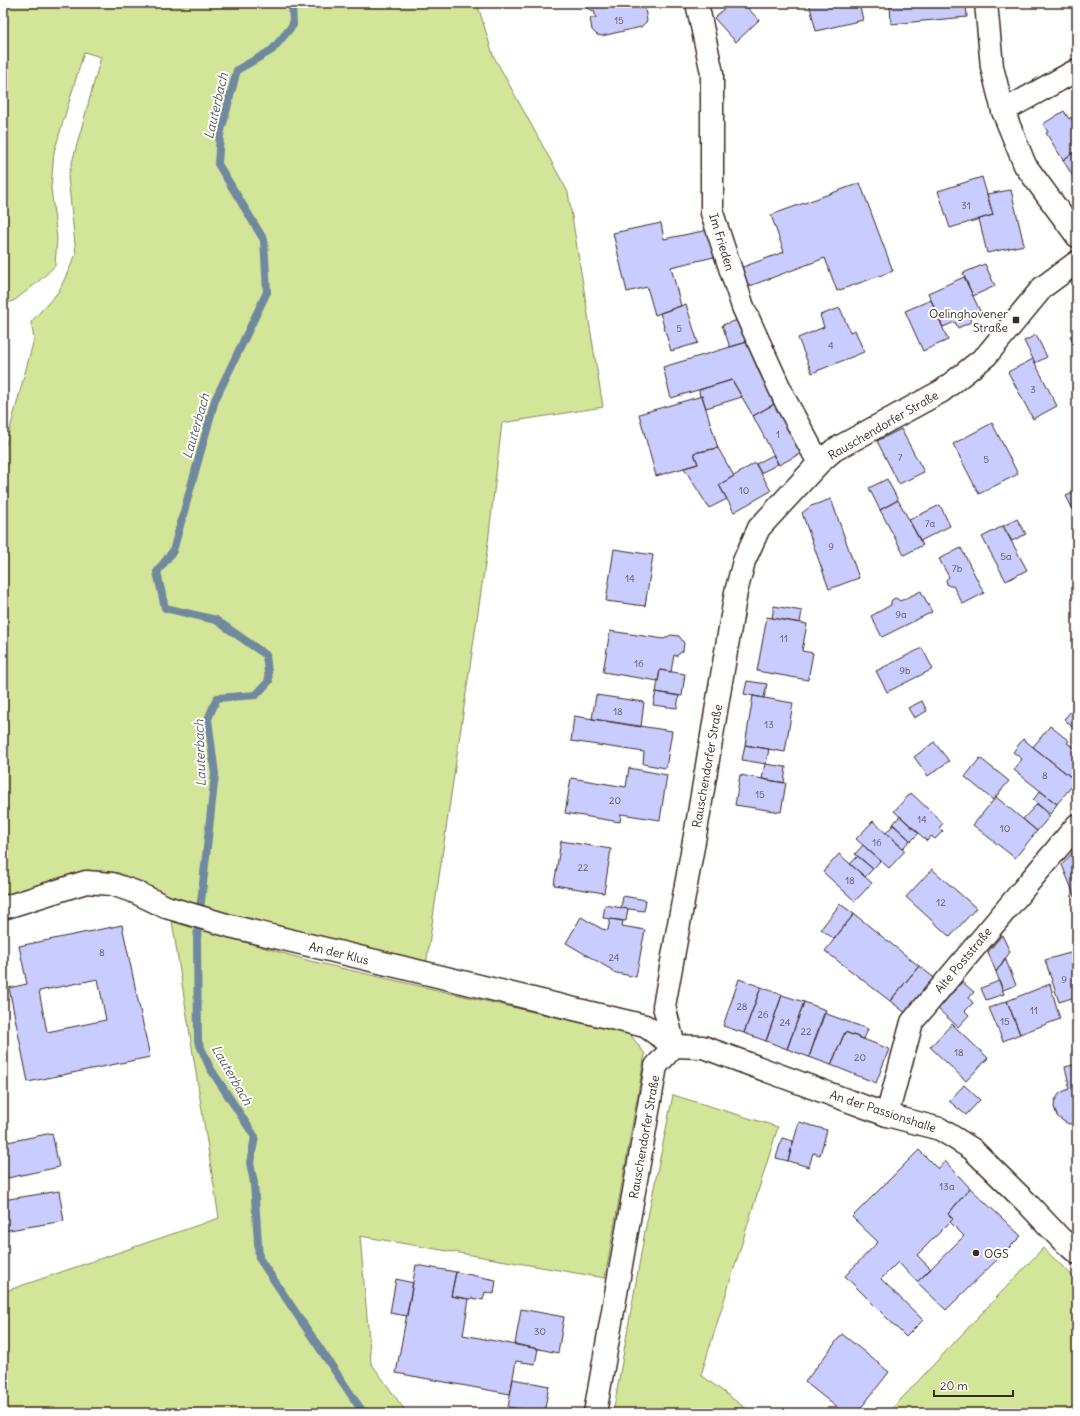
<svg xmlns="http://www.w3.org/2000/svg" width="1080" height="1416" font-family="Delius,sans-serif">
<rect width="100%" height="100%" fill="#fff"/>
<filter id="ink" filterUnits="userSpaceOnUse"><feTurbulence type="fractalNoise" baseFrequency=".025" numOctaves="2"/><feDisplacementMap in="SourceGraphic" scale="8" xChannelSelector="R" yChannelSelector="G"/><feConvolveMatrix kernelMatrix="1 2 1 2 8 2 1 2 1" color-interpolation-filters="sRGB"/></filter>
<g filter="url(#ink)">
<!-- green -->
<path fill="#d3e599" stroke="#87885c" d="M3 3H477L493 55 568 192 603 407 502 423 487 551 426 965 229 915 166 896 119 873 87 870 3 896V455L34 339 31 322 59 291 76 254 68 177 101 57 84 52 54 152 51 188 57 238 55 266 38 282 15 300 3 305Z
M172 921 310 961 612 1030 629 1033 645 1054 605 1278 360 1236 371 1363 407 1413H3V1292L219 1218Z
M673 1095 778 1127 701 1375 752 1413H613L645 1231Z
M1043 1248 1077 1280V1413H888Z"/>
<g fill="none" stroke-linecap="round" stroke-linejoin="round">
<!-- stream -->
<path stroke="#71899e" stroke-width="8" d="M292 3 293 25 272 50 237 70 220 135 218 164 264 240 267 292 215 400 173 551 157 572 165 608 216 620 266 655 269 681 256 695 217 698 208 719 215 774 197 938 198 1041 210 1068 255 1137 250 1163 254 1183 259 1258 358 1405 364 1413"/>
</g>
<!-- building -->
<path fill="#c9ccff" stroke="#3b2a1e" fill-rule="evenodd" d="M584 3H644L647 21 641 27 602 36 597 35 592 30 590 18H596L594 11 588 9Z
M730 3H743L759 20 736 42 714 18Z
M809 3H859L863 20 816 31Z
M890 3H966L967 17 891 24Z
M1064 111 1069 119 1071 117 1077 127V150L1063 160 1046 133 1048 132 1043 124Z
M1077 150V183L1063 160Z
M982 177 993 215 950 228 938 191Z
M860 183 893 271 837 291 825 258 747 287 740 268 784 252 771 215Z
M1011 190 1024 245 987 253 979 219 993 215 987 194Z
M661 223 664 239 708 230 714 257 671 267 681 306 655 315 647 287 627 292 613 233Z
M985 264 995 286 973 296 963 273Z
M964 277 980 311 969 316 971 322 958 328 955 322 943 327 928 293Z
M931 300 948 340 923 351 905 311Z
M686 304 698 343 671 351 660 313Z
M840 308 850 332 855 330 864 352 812 373 798 338 824 327 820 315Z
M738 320 747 342 730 347 722 325Z
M1077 333V349L1070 336Z
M1036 335 1047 357 1035 363 1024 341Z
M747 342 759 372 776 403 753 416 732 380 671 398 663 367Z
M1033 359 1057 406 1033 419 1008 372Z
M732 380 742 397 706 408 702 396 700 397 699 390Z
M702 396 718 448 694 453 698 464 656 476 639 414Z
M776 403 803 452 779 465 753 416Z
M992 423 1018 474 979 494 953 444Z
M901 429 924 472 899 484 877 441Z
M718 448 734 476 719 485 727 499 709 508 684 468 698 464 694 453Z
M773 455 778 464 761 473 756 464Z
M755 463 771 491 734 512 719 485Z
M887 479 898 500 880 510 869 488Z
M1077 491V517L1066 496Z
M831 499 859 578 829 589 802 513 811 506Z
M898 500 923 545 904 555 880 510Z
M940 505 950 526 920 541 909 520Z
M1017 519 1026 534 1012 541 1003 526Z
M1003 526 1027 570 1006 581 982 537Z
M961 548 984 593 963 604 953 586H949L947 584 946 580 949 577 939 559Z
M614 549 653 555 645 606 606 601Z
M921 591 932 612 882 637 871 616 891 605V601L893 599 896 598 900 601Z
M774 606 802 611 800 623 772 618Z
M767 617 807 624 802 651 813 653 808 680 757 671Z
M610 631 664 639 671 635 679 636 684 643 683 651 676 656 674 655 671 672 660 670 658 681 603 672Z
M922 648 933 669 887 692 876 671Z
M660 670 685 674 682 696 656 692Z
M747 681 767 684 764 698 744 694Z
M656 692 679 696 677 708 653 705Z
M596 695 644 702 641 727 592 719Z
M753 696 793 703 785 752 745 745Z
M922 701 927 711 914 718 908 708Z
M1077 704V714L1072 710Z
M1072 710 1077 714V732L1064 719Z
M574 716 672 731 666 768 643 764 644 752 571 741Z
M1050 726 1069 741 1067 743 1077 750V779L1076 781 1033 747Z
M1023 739 1076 781 1057 804 1014 770 1022 759 1013 752Z
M1077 740V750L1072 746Z
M934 742 949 761 928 776 914 757Z
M745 745 769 749 766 764 742 760Z
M980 758 1009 781 993 800 965 777Z
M765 764 786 767 784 783 762 779Z
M629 768 667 775 660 820 621 814 620 822 565 813 571 778 626 787Z
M740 775 786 783 781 812 735 805Z
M1040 791 1057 804 1050 814 1033 800Z
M911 793 943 823 939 828 943 831 935 839 931 836 927 841 894 811Z
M996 797 1037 831 1015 858 973 825Z
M1037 804 1050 816 1037 831 1023 819Z
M900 816 919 833 911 841 893 824Z
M873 821 905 851 889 868 856 839Z
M893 825 910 840 903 848 886 833Z
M561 841 611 849 604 893 554 885Z
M863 845 880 861 873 869 855 854Z
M1077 847V902L1062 865Z
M839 854 872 883 855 901 823 872Z
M858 856 873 869 865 877 850 864Z
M932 869 976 908 950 937 906 897Z
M623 896 646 900 644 911 621 908Z
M840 904 854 914 834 939 821 929Z
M605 905 628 909 626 921 603 918Z
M854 914 919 966 890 1001 825 951Z
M581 917 602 929 608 930 610 919 623 921 622 926 645 930 636 977 612 972V970L566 943Z
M122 925 150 1057 28 1082 9 988 27 984 19 946ZM98 979 106 1020 47 1032 39 991Z
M1002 935 1010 952 996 972 988 952Z
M1077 951V1003L1075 997 1059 1002 1045 960Z
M1005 958 1016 985 1003 990 996 972Z
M919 966 937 980 907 1014 890 1001Z
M739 979 761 987 744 1033 723 1026Z
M999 981 1004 994 986 1000 981 988Z
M962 982 974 992 969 998 973 1003 965 1011 969 1015 958 1027 938 1009Z
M1050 984 1060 1019 1020 1034 1007 1001Z
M761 987 782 995 766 1041 744 1033Z
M782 995 804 1002 787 1049 766 1041Z
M1007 1001 1020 1034 1003 1041 989 1008Z
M804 1002 826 1010 809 1057 787 1049Z
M824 1013 868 1029 864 1039 845 1032 831 1065 809 1057Z
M952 1024 988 1058 966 1081 930 1047Z
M845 1032 889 1049 876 1083 831 1065Z
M1077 1064V1125V1123L1069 1124 1063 1121 1057 1116 1054 1107 1055 1100 1060 1093 1069 1089 1068 1085 1069 1084 1065 1067Z
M964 1085 980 1100 966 1115 949 1101Z
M799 1122 827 1130 820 1155 813 1153 809 1167 788 1161Z
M52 1133 59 1167 3 1179V1143Z
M782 1138 793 1141 788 1161 776 1158Z
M919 1150 938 1169 945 1161 970 1188 948 1214 953 1219 917 1255 931 1269 917 1282 898 1262 881 1279 923 1320 906 1337 845 1276 878 1242 852 1217Z
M970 1188 1021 1236 946 1310 917 1282 964 1236 950 1222 953 1219 948 1214Z
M59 1191 64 1221 3 1231V1200Z
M416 1265 456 1272 451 1296 469 1299 463 1335 538 1349 535 1364 516 1361 510 1394 396 1373Z
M456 1272 496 1280 494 1294 485 1292 483 1300 471 1298V1299H469L451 1296Z
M396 1279 413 1283 407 1316 390 1313Z
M521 1309 564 1317 558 1353 515 1344Z
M842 1334 889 1372 857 1413H844L805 1382Z
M513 1379 549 1386 544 1413 508 1407Z"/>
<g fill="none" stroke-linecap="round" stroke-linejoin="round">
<defs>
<path id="minor" d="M697 3 712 73V213L743 307 785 400 819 463
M1003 111 1077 70
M674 1046 664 1006 698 819 736 592 744 561 759 528 819 463 834 450 942 391 986 356 1043 287 1077 262
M887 1115 912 1022 1077 825"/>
<path id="tertiary" d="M3 908 86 882 112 884 135 892 166 907 230 926 645 1026 674 1046
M674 1046 703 1047 887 1115 940 1129 972 1149 1027 1203 1061 1239 1077 1253
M595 1413 656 1066 674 1046"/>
<path id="secondary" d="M986 3 992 67 1003 111 1025 165 1077 236"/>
</defs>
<!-- minor casing -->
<use href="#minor" stroke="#3b2a1e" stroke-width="25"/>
<!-- tertiary casing -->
<use href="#tertiary" stroke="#3b2a1e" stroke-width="25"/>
<!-- secondary casing -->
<use href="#secondary" stroke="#3b2a1e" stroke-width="25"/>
<!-- minor -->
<use href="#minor" stroke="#fff" stroke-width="22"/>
<!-- tertiary -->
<use href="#tertiary" stroke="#fff" stroke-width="22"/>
<!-- secondary -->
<use href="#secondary" stroke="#fff" stroke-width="22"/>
</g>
</g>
<!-- markers -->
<g fill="#3b2a1e" stroke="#fff" stroke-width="1.5">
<rect x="1012" y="316" width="8" height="8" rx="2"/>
<circle cx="976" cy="1253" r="4"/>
</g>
<g text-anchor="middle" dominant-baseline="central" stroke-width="4" stroke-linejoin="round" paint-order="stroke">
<!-- number labels -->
<g font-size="10" fill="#5e5256">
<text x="619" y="20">15</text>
<text x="966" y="205">31</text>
<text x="679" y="328">5</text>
<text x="831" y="345">4</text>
<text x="1033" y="389">3</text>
<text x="778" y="434">1</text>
<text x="900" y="457">7</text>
<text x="986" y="459">5</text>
<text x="744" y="490">10</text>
<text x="930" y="523">7a</text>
<text x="831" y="546">9</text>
<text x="1006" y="556">5a</text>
<text x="957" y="568">7b</text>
<text x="630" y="578">14</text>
<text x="901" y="614">9a</text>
<text x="784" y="638">11</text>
<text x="639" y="663">16</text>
<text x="905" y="670">9b</text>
<text x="618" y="711">18</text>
<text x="769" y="724">13</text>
<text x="1045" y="775">8</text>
<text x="760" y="794">15</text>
<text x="615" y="800">20</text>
<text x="922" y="819">14</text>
<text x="1005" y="828">10</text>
<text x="877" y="842">16</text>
<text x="583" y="867">22</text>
<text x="850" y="880">18</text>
<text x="941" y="902">12</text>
<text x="102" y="952">8</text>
<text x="614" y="957">24</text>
<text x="1064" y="979">9</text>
<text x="742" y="1006">28</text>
<text x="1034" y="1010">11</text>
<text x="763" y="1014">26</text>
<text x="1005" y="1021">15</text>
<text x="785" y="1022">24</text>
<text x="806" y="1031">22</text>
<text x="959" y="1052">18</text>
<text x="860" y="1057">20</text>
<text x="947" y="1186">13a</text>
<text x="540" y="1331">30</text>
</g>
<!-- street labels -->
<g font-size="12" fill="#3b2a1e" stroke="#fff">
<text transform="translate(722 242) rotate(73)">Im Frieden</text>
<text transform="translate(883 425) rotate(-30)">Rauschendorfer Straße</text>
<text transform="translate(707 766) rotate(-80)">Rauschendorfer Straße</text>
<text transform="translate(339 953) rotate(14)">An der Klus</text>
<text transform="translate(963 960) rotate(-50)">Alte Poststraße</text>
<text transform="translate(883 1111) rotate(18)">An der Passionshalle</text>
<text transform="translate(644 1137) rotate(-80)">Rauschendorfer Straße</text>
</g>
<!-- poi labels -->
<g font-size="12" fill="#3b2a1e" stroke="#fff" text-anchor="end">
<text x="1008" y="313">Oelinghovener<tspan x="1008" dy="14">Straße</tspan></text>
<text x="984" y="1253" text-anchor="start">OGS</text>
</g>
<!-- water labels -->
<g font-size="13" font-style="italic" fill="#565a5e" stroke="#fff">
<text transform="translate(216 106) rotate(-77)">Lauterbach</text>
<text transform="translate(196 426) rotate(-74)">Lauterbach</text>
<text transform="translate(200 753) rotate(-92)">Lauterbach</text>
<text transform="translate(232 1075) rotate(60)">Lauterbach</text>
</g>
</g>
<!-- margin -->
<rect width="1080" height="1416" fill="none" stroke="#fff" stroke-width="16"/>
<rect x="8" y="8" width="1064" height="1400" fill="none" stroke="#3b2a1e" stroke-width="1.5" filter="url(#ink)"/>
<!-- scale -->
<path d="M934 1390v6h79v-6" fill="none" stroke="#3b2a1e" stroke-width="2"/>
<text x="940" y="1390" font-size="12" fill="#3b2a1e" stroke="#ffffff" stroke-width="3" paint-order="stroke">20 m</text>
</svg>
